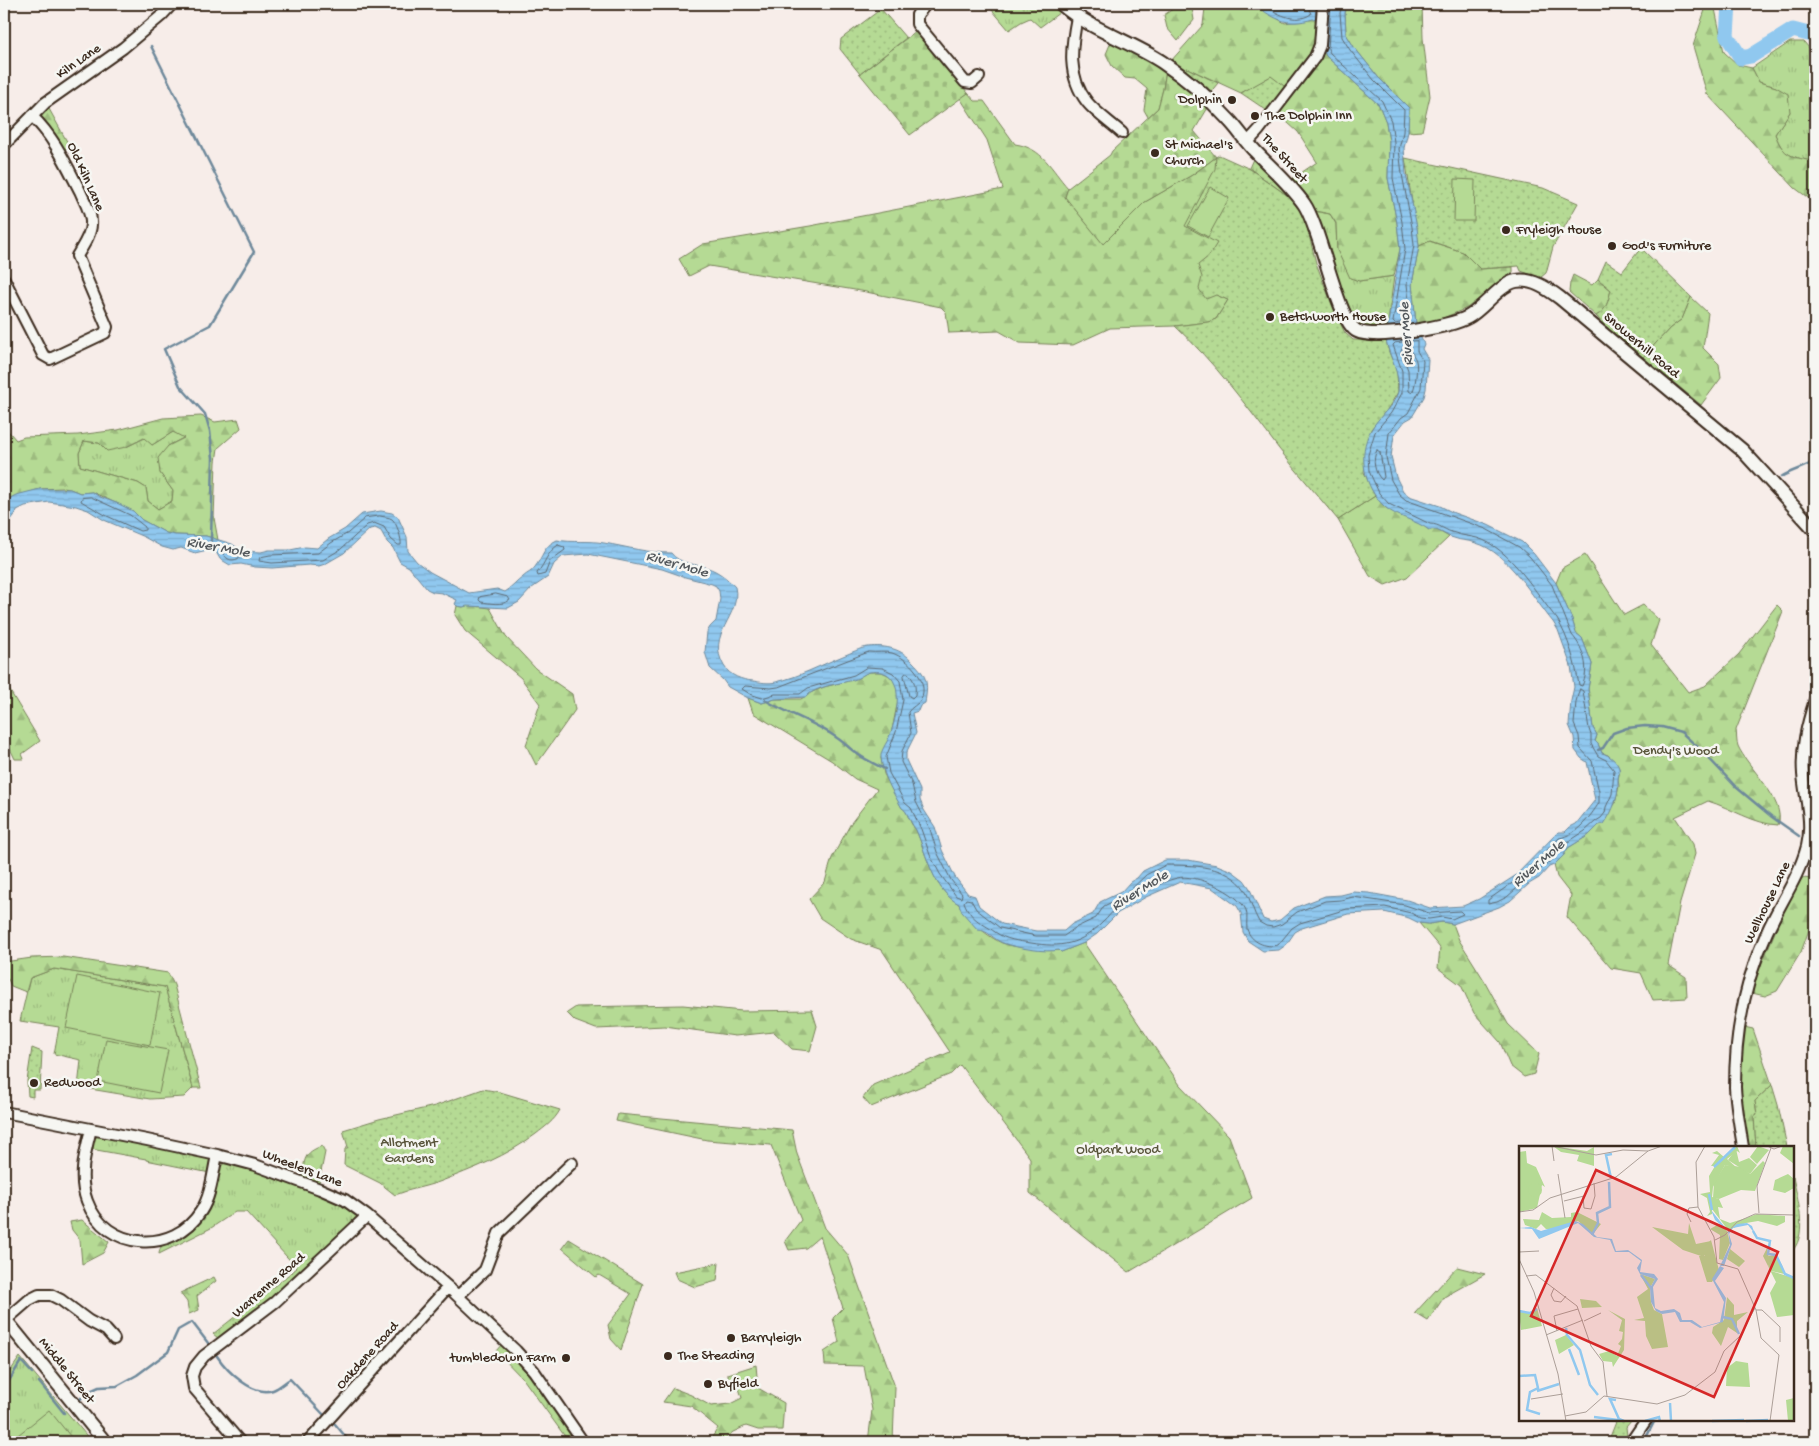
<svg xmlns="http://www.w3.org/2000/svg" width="1819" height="1446" font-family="'Gochi Hand',sans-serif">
<defs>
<pattern id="grass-tufts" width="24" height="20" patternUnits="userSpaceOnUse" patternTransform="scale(1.25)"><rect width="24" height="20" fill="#b5da94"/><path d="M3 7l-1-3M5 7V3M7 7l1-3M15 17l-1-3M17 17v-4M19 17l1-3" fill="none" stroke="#9dbb7f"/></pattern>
<pattern id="forest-firs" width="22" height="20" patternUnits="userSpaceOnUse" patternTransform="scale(1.25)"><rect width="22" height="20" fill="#b5da94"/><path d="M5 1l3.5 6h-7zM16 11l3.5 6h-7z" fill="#9dbb7f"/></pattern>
<pattern id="cemetery-stones" width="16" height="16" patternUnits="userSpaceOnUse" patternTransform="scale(1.25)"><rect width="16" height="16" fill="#b5da94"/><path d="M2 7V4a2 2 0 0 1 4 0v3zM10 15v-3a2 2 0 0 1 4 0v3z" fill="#9dbb7f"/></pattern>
<pattern id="garden-dots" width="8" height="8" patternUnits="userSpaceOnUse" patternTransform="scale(1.25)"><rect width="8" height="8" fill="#b5da94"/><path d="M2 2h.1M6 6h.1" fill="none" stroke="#9dbb7f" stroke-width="1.8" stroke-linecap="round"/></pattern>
<pattern id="water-rules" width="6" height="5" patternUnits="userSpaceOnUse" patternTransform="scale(1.25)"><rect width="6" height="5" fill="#90c8ef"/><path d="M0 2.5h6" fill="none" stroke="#7daccc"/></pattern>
</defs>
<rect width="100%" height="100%" fill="#f7ede9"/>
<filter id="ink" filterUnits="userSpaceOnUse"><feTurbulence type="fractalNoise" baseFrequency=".02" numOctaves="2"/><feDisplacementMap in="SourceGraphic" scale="10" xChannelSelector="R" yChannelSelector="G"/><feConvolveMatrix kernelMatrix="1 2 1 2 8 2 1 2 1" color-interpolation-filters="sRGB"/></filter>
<g filter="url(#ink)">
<!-- grass -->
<path fill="url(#grass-tufts)" stroke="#788259" d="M987 4H1056L1063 10 1040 27 1030 18 1021 22 1009 30Z
M1790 42H1804L1815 55V162C1792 156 1784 158 1775 134L1790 112 1776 87 1759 82 1752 68Z
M1253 159 1257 160 1291 193 1288 196 1249 168Z
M1315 211 1330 214 1336 224 1337 250 1359 281 1394 276 1387 330 1365 329 1355 321 1340 285Z
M173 432 185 437 168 446 160 473 173 491 172 501 158 509 148 501 146 488 138 483 80 466 79 453 84 441 126 447 145 438 152 445Z
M54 969 165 987 193 1088 184 1097 150 1099 78 1087 81 1060 54 1054 59 1027 20 1021 30 978Z
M103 1135 210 1157 212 1160 210 1173 146 1160V1159L91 1149 92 1142 96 1137Z
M225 1162C237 1165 249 1166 260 1170 277 1176 352 1202 357 1217L354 1223 277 1293 218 1338 213 1334 297 1268 246 1212H235L211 1228 159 1254C159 1253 160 1248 161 1247 165 1241 176 1240 182 1236 190 1231 199 1223 205 1215 216 1199 211 1175 225 1162Z
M502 1344 531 1373 574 1436 575 1440 569 1442 524 1380 496 1351Z
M20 1357 92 1442H4V1380Z"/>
<!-- forest -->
<path fill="url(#forest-firs)" stroke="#788259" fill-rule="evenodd" d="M1180 4H1188L1192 8 1194 20 1178 41 1167 28 1164 15Z
M1208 4H1253L1285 23 1319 17 1315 51 1288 89 1271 77 1241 93 1187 68 1184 72 1170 62 1203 25 1205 8Z
M1347 4H1422L1423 38 1430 96 1422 131 1408 132 1409 108 1378 77 1354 47 1346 34 1345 13Z
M1707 4H1714L1724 52 1738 65 1752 68 1759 82 1776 87 1788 94 1790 112 1775 134C1784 158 1792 156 1815 162V203L1795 188 1707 94 1693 46Z
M1115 41 1166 70 1163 89 1158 108 1148 117 1144 110 1147 89 1135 79 1125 78 1112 66 1106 54 1111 42Z
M1323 49 1326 56 1379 105 1386 122 1389 141 1388 178 1397 223 1400 249 1394 276 1359 281 1350 278 1337 250 1336 223 1330 214 1315 211 1292 179 1317 162 1298 132 1278 114 1290 96 1322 57Z
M968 93 975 101H984L1015 144C1043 148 1051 169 1068 188L1065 197 1103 243 1145 202 1192 175 1216 157 1218 243 1209 256 1199 265 1216 295 1228 300 1216 319 1208 322 1175 326 1110 328 1073 345 1020 343 999 331 949 333 946 312 941 307 861 291 709 266 689 276 679 259 703 244 810 226 1003 189 987 140 960 98Z
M48 107 70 147 63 150 38 117Z
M1429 241 1463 252 1480 269 1513 267V272L1467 308 1441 319 1416 324 1412 284 1419 246Z
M1573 275 1592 285 1598 279 1611 290C1608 301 1607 310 1596 316L1569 292 1570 283Z
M1691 297 1708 313 1703 348 1719 364 1721 378 1701 405 1643 357 1670 328 1682 319Z
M201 416 215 422 238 419 241 428 218 448 216 462 214 518 218 540 206 536 175 535 166 533 142 520 133 511 92 492 80 493 70 489 62 488 40 489 10 498 4 505V426L16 440 24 437 78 435 118 430 163 418ZM173 432 184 438 168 446 158 458 160 473 173 491 172 501 158 509 148 501 146 488 138 483 80 466 79 453 84 441 99 443 107 451 126 447 144 438 152 445Z
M1375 496 1386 508 1423 525 1429 530 1435 529 1449 537 1407 577 1385 585 1370 576 1338 520Z
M1585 555 1624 615 1643 605 1659 620 1651 645 1688 692 1705 686 1739 654 1777 605 1783 611 1736 730C1737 735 1736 741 1738 746 1747 767 1787 801 1778 825 1754 824 1731 808 1708 801L1675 817 1693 844 1695 854 1680 903 1668 965 1686 977 1687 998 1653 1000 1641 973 1611 968 1567 917 1571 895 1557 877 1554 865 1564 855 1568 848 1589 835 1615 804 1619 786 1618 779 1620 770 1616 763 1608 755 1602 753 1598 744 1595 742 1597 735 1593 728 1588 689 1592 664 1582 638 1576 633 1572 619 1556 583 1562 568Z
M467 605 490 608 506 637 536 669 572 694 575 710 536 765 526 745 540 704 521 678 465 631 455 615 457 606 463 607Z
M868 672H882L890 676 895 682 898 691V700L892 730 881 758 884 774 902 808C907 811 907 815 910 820 911 824 914 827 916 830 927 855 933 890 959 904 964 917 988 937 1002 943 1013 947 1048 952 1059 950L1061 952 1084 943 1180 1085 1229 1136 1252 1198 1129 1272 1030 1193V1158L960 1065 951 1074 871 1107 863 1098 873 1085 950 1052 882 950 851 939 820 918 809 899 825 882 832 858 851 823 877 789 855 779 832 761 753 713 748 698 762 703 775 699H801L810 693 824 687 856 679Z
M4 681 40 741 22 754 24 759H15L4 736Z
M1810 730 1815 734V842H1813C1812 804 1803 767 1810 730Z
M1802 878 1815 879V913L1801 952 1777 991 1765 996 1752 993 1754 982 1785 908Z
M1442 922 1453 924 1459 940 1484 980 1508 1024 1539 1054 1534 1074 1524 1077 1510 1066 1500 1042 1474 1013 1461 985 1438 968 1440 948 1419 923 1429 924Z
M63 957 168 973 174 985 201 1088H193L165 987 54 969 30 978 26 992 11 986 8 979 4 978V962L32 958Z
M683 1005 742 1011 812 1010 817 1026 810 1051 792 1049 774 1032 735 1036 665 1026 596 1029 575 1021 567 1013 576 1007Z
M1744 1027 1753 1029 1772 1085 1755 1101 1757 1114 1754 1117 1756 1147H1747L1740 1098Z
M618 1114 792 1130 797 1154 825 1228 848 1255 895 1387 893 1442H868L872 1410 864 1366 825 1365 824 1352 839 1342 833 1318 843 1308 820 1236 806 1248 789 1250 785 1241 801 1220 771 1145 707 1140 616 1121Z
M322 1146 325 1152 319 1182 302 1177C305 1159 303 1153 322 1146Z
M82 1220 109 1242 103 1253 82 1264 80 1240 72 1230 70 1222Z
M569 1239 643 1284 621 1350 611 1339 608 1325 631 1294 599 1275 596 1277 562 1248Z
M719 1263 717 1281 695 1287 677 1279 674 1272Z
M1457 1267 1485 1274 1444 1297 1428 1321 1415 1313Z
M214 1277 216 1281 197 1296 199 1310 189 1314 187 1302 180 1293Z
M756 1365 758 1388 784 1403 782 1430H758L746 1426 733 1432 721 1442H709L718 1428 691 1406 663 1402 673 1388 691 1395 711 1406 730 1404 742 1398 739 1388 728 1382V1374Z"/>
<!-- cemetery -->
<path fill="url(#cemetery-stones)" stroke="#788259" d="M916 31 968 93 910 135 860 74Z
M1166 70 1209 106 1194 131 1216 157 1192 175 1145 202 1103 244 1065 197 1068 188 1110 155 1112 151 1158 108 1163 89Z"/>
<!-- garden -->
<path fill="url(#garden-dots)" stroke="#788259" d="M881 9 906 38 860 74 840 49 841 39Z
M1187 68 1218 83 1209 94 1184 72Z
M1271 76 1288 89 1269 112 1241 93Z
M1219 155 1250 169 1288 196 1299 209 1306 223 1316 263 1334 310 1345 333 1353 340H1386L1389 352 1397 371 1398 392 1387 410 1371 429 1364 472 1375 496 1338 520C1318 496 1298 473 1279 449 1246 405 1215 363 1175 326L1208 322 1216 319 1228 300 1216 295 1206 299 1199 289 1202 277 1198 265 1209 256 1217 243 1185 226 1215 169 1216 157Z
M1405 158 1543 188 1578 203 1553 247 1546 273 1540 278 1521 271 1519 266 1480 269 1463 252 1430 241 1419 246Z
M1641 248 1691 297 1682 319 1670 328 1643 357 1604 325 1596 316C1607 310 1608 301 1611 290L1598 279 1606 261 1622 272Z
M32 1048 42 1052 40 1090H33V1097L28 1096 27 1081Z
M1772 1085 1778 1105 1787 1147H1756L1754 1116 1757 1114 1755 1101Z
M483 1089 500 1092 560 1110C554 1121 545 1127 536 1134 507 1156 473 1169 439 1182 425 1187 410 1189 395 1195L380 1183 344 1165 345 1149 348 1147 343 1130 379 1119 435 1106Z
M1793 1177C1797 1198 1808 1232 1793 1250Z
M1612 1420H1632L1626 1427 1627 1436 1623 1442H1608L1616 1422Z"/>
<!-- pitch -->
<path fill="#b5da94" stroke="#788259" d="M1455 179 1475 180 1474 221H1454Z
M1210 187 1229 198 1208 237 1188 226Z
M77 976 160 993 150 1045 66 1028Z
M106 1039 168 1050 159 1093 98 1081Z
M49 1410 75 1442H15L13 1439Z"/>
<!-- water -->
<path fill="url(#water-rules)" stroke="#6e899b" d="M1253 4H1308L1319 10V17C1288 28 1278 21 1253 4Z
M1326 4H1347L1345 13 1346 34 1354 47 1378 77 1409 108 1408 132 1404 148 1406 174 1417 227 1419 246 1412 284 1416 324 1400 329 1387 330 1400 249 1397 223 1388 178 1389 141 1386 122 1379 105 1326 56 1323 49Z
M1422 334 1421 338 1424 344 1422 349 1428 359 1426 389 1424 397 1412 417 1405 421 1394 435 1391 457 1396 477 1403 491 1409 496 1440 506 1454 513 1488 525 1522 542 1534 554 1556 583 1572 619 1576 633 1582 638 1592 664 1588 689 1593 728 1597 735 1595 741 1598 744 1602 753C1609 755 1617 761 1619 768 1620 772 1618 776 1618 780 1619 796 1613 811 1604 824L1599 825 1589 835 1568 848 1564 855 1554 865 1549 867 1539 878 1529 884 1510 901 1499 907 1453 924 1442 922 1429 924 1419 923 1409 918 1384 912 1348 914 1302 928 1295 932 1286 945 1279 950 1263 951 1248 941 1243 932 1241 913 1237 906 1212 888 1180 882 1146 897 1118 913 1097 934 1084 943 1061 952 1059 950C1045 953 1017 948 1003 943 994 940 988 930 978 930L962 912 959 904C933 890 927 855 916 830 914 827 912 824 910 820 907 815 907 811 902 808 893 793 883 776 881 758 880 751 887 743 889 737 898 716 908 666 870 672 864 673 859 679 853 680 839 684 815 686 806 697L775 699 762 703 748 698 728 687 723 680 710 668 705 652 707 632 710 627 716 621 720 599 719 591 716 586 712 584 685 577 662 569 588 554 563 556 554 564 548 577 532 588 519 602 508 608 467 606 463 607 457 606 455 604 457 600 442 593 433 592 427 589 409 567 400 562 393 548 387 542 381 531 375 528 370 529 344 553 325 564 319 566 309 565 272 568 255 567 241 564 230 565 220 559 216 552 203 551 195 553 181 548 173 550 162 547 144 537 104 520 88 510 76 506 49 502 25 506 17 510C15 517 8 522 4 529V505L10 498 16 495 40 489H70L80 493 92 492 100 497 119 504 133 511 142 520 166 533 175 535 206 536 232 544 242 551 261 552 269 550H290L305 547 317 548 328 539 345 529 362 514 381 511 392 513 398 517 407 537 408 551 417 562 430 572 469 593 497 589 505 592C512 588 516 582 523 577 527 573 532 572 535 567 543 557 543 546 557 540 572 543 588 540 604 543 627 547 648 553 671 553 679 564 696 564 708 568 718 571 728 579 735 587 742 616 705 634 724 666 730 676 742 680 753 681 760 682 768 684 776 682 799 677 821 665 843 656 851 653 860 648 868 647 886 645 902 649 913 662 928 677 928 683 925 703L920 706 918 711 912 713 916 733 906 753V760L920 790V800L924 810 935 827 942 850 955 877 968 894 975 896 979 906 1002 924 1036 931H1064L1072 924 1093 914 1100 902 1121 892 1130 882 1137 878 1143 871 1165 860H1188L1217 865 1232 871 1244 880 1249 887 1263 919 1271 922 1280 920 1294 908 1325 896 1341 895 1353 892 1369 893 1407 900 1430 908 1463 906 1479 899 1515 876 1558 832H1565L1570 827 1576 824 1595 800 1587 762 1581 758 1575 750 1574 737 1569 725 1571 701 1574 687 1571 666 1558 630 1553 622C1533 598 1508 552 1476 543 1469 540 1461 541 1454 538 1445 536 1439 528 1429 530 1416 520 1396 517 1385 507 1364 488 1357 454 1371 430 1378 417 1394 406 1398 392 1401 374 1389 357 1386 340Z"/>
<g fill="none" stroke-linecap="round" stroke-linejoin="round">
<!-- shore -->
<path stroke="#5d6972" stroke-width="1" d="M1262 4C1276 13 1295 25 1311 14L1307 4
M1331 4 1328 49 1330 53 1382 101 1391 121 1394 142 1393 178 1402 222 1405 249 1393 322 1395 324 1409 321 1411 319 1407 284 1414 245 1412 227 1402 174 1399 149 1403 132 1404 110 1374 80 1350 50 1342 37 1340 13 1342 4
M1417 341V351L1423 361 1421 388 1408 413 1401 418 1389 433 1386 457 1391 480 1399 494 1406 500 1486 529 1519 547 1530 557 1552 585 1572 635C1584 649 1590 669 1582 686L1579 685C1575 662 1569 639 1557 619 1537 595 1510 547 1477 538 1470 536 1462 536 1455 533 1445 531 1440 524 1430 524L1389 504 1379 493 1369 471 1368 455 1375 432 1391 413 1402 393V371L1393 345 1395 343Z
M1408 348C1410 350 1415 357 1416 361 1418 367 1415 389 1412 393L1409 391 1408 370 1401 351 1402 349Z
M1377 450 1380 452 1384 477 1382 480C1374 473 1372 459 1377 450Z
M91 497 130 515 145 527V530L140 531 107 516 81 501 82 498Z
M380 516C384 517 389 517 392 519 397 523 402 540 401 545H398L391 539 384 527 374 523 367 525 341 549 323 560 272 563 259 561 260 557 270 555 318 553 331 543 348 533 365 518Z
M558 545 564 547 565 550 550 561 545 574 538 576 537 573C546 563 546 553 558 545Z
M221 547 230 549 239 555V558C230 563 225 558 221 550Z
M647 557 655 559 667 558 673 564 671 566 655 561 649 562 646 560Z
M496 594 508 597 510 600C502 606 490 603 481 602L479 600 480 597Z
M869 652C876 653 885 651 892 653 908 658 930 681 921 699 918 705 911 707 908 712L911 733 902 751 901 762 912 784 916 802 930 829 937 852 951 880 962 894 961 898 956 896 940 874 930 855 921 829 911 808 905 803 889 773 886 757 896 732 903 700 900 681 893 673 883 668 867 667 854 675 808 688 800 694H775L762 698 750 694 742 689 745 686 771 688 778 687Z
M906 673H908C915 681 916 686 915 695L912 698 909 696 904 676Z
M1580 689 1583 691 1589 729 1591 735V744L1598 756 1606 760 1614 770 1612 794 1606 807 1605 813 1601 818 1596 821 1585 831 1565 844 1551 861 1546 864 1536 874 1525 881 1507 897 1497 902 1488 904V900L1518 879 1559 838C1577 835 1590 817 1599 803V792L1592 761 1580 748 1579 736 1574 724 1576 702Z
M1166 865C1191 865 1230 865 1245 890 1251 900 1253 912 1259 922L1266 926 1273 927 1282 924 1297 912 1325 901 1341 900 1353 897 1405 905 1429 913 1460 911 1463 914 1452 919 1442 917 1429 919 1420 918 1411 913 1385 907 1347 909 1300 923 1292 928 1278 945C1265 948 1251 942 1247 929 1246 923 1248 916 1246 910 1238 892 1195 873 1177 878 1156 883 1133 897 1116 909 1111 912 1108 918 1103 922 1080 945 1061 948 1031 943 1018 941 1006 940 995 932 981 922 971 920 964 902L966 899 971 900 976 909 1000 928 1036 936H1064L1075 928 1096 918 1104 906 1124 896 1146 875Z"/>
<!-- stream -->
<path stroke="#6e899b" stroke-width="2.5" d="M151 4 152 6
M151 46 254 252 210 325 164 349 180 386 205 414 210 431 213 458 211 541
M1781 477C1792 470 1804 468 1815 461
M765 700C788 714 815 722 837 738 842 741 847 746 852 750 862 758 874 764 885 769
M1598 750 1603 748 1613 733 1627 728 1645 726 1662 727 1681 732 1702 751 1736 787 1772 817 1799 836
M217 1356C227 1371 253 1397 273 1390 279 1388 285 1382 290 1379L324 1415
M39 1382 64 1413
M4 1389 21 1361 32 1373
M78 1401 88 1392 99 1387 117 1386 137 1375 168 1352 178 1330 192 1322 208 1343
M335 1424 350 1442
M1644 1442 1655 1420"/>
<!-- river -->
<path stroke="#90c8ef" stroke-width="15" d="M1729 4 1727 36 1741 58 1751 56 1793 30 1812 35 1815 39"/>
<defs>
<path id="minor" d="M926 4 917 15V24L965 82 972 83 979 77
M1077 17C1071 47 1067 76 1087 102 1096 113 1111 123 1122 133
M1248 142 1259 130 1315 57 1320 45 1323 4
M4 145 45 103 123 48 161 16 172 4
M4 279 43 355 50 359 105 333 107 327 77 256C82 247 91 235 91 224 92 213 84 201 80 191 66 164 54 137 32 116
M4 1112 147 1140 217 1155 255 1165 320 1189 345 1200 367 1216 448 1287 516 1351 534 1371 583 1442
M91 1129C85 1152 78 1178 87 1201 105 1251 174 1255 201 1211 211 1196 213 1173 217 1155
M1743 1147C1740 1127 1736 1107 1735 1087 1735 1034 1745 980 1767 932 1780 903 1799 877 1807 846 1813 822 1805 798 1803 774 1801 748 1807 725 1815 700
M458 1296 485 1270 499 1233 572 1163
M6 1320 29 1300 39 1295H51L61 1300 89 1321 106 1330 114 1339
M240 1442 194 1388 192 1376 195 1367 204 1356 275 1302 367 1216
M308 1442 448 1287
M1631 1442 1646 1420"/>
<path id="tertiary" d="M1061 4C1091 30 1130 41 1162 62 1186 78 1209 98 1228 119 1238 129 1245 141 1255 151 1271 168 1290 184 1304 204 1321 228 1337 321 1357 331 1375 340 1450 327 1468 317 1483 309 1500 284 1516 281 1532 278 1548 289 1560 298L1742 450 1815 530
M4 1318 105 1442"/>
</defs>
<!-- minor casing -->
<use href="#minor" stroke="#3b2a1e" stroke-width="14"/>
<!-- tertiary casing -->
<use href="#tertiary" stroke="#3b2a1e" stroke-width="16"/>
<!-- minor -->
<use href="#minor" stroke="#f6f6f2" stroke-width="10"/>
<!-- tertiary -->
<use href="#tertiary" stroke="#f6f6f2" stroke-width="12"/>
</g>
</g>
<!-- markers -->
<g fill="#3b2a1e" stroke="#f6f6f2" stroke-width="2">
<circle cx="1232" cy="100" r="5"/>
<circle cx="1255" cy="116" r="5"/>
<circle cx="1155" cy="153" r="5"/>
<circle cx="1506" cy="230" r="5"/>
<circle cx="1612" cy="246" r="5"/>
<circle cx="1270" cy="317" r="5"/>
<circle cx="34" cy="1083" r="5"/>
<circle cx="731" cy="1338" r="5"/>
<circle cx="668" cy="1356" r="5"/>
<circle cx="566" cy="1358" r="5"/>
<circle cx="708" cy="1384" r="5"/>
</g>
<g text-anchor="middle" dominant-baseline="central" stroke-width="5" stroke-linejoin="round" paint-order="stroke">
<!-- street labels -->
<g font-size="14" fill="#3b2a1e" stroke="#f6f6f2">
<text transform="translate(79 62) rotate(-35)">Kiln Lane</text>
<text transform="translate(1284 159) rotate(48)">The Street</text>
<text transform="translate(85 177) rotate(66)">Old Kiln Lane</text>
<text transform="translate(1641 346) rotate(40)">Snowerhill Road</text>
<text transform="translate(1768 903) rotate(-64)">Wellhouse Lane</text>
<text transform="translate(302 1169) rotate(21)">Wheelers Lane</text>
<text transform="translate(269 1286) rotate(-41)">Warrenne Road</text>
<text transform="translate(368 1356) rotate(-48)">Oakdene Road</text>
<text transform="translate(66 1371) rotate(51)">Middle Street</text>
</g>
<!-- poi labels -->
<g font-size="14" fill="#3b2a1e" stroke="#f6f6f2" text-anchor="start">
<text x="1222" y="100" text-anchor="end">Dolphin</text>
<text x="1265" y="116">The Dolphin Inn</text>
<text x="1165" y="145">St Michael's<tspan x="1165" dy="16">Church</tspan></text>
<text x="1516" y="230">Fryleigh House</text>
<text x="1622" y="246">God's Furniture</text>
<text x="1280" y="317">Betchworth House</text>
<text x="44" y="1083">Redwood</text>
<text x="741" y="1338">Barryleigh</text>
<text x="678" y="1356">The Steading</text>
<text x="556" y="1358" text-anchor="end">tumbledown Farm</text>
<text x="718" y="1384">Byfield</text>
</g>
<!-- park labels -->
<g font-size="14" fill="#5a563c" stroke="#f6f6f2">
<text x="1676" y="751">Dendy's Wood</text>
<text x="409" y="1143">Allotment<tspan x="409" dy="16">Gardens</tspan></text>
<text x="1118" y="1150">Oldpark Wood</text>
</g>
<!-- water labels -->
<g font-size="15" font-style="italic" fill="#54595d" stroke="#f6f6f2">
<text transform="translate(1407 334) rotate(-94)">River Mole</text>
<text transform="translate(218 548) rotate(10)">River Mole</text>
<text transform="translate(677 565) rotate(16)">River Mole</text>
<text transform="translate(1539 864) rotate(-41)">River Mole</text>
<text transform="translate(1140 891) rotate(-32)">River Mole</text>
</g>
</g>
<!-- overview -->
<g transform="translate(1519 1146)">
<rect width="275" height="275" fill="#f7ede9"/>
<path d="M239 0 250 4 238 18 231 11ZM264 0H275V18L261 7ZM7 5 8 17 17 21 26 41 23 39 18 62 0 66V6ZM244 15 246 17 236 45 222 44 200 53 194 52 195 37 206 19 223 21 231 28ZM256 109 263 119 265 128 252 125 249 119 250 110ZM18 162 23 180 2 184 0 164 10 167Z" fill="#b5da94"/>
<path d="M34 0 68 5 75 1V20L58 15 60 9 42 6ZM218 0 221 7 218 5 208 13 218 22 206 19 194 41 193 51 200 53 204 62 199 61 201 73 211 77 227 72V77L209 84 193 63V68L188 70 191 66 188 52 181 48 191 46 190 30 196 20H192L200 9 193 7 198 5 205 11ZM23 66 33 72 52 71V67L58 66 82 78 74 88 59 75 34 83H27L22 78 17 83 6 79 4 73 20 74ZM170 77 177 98 192 95 185 111 164 104 133 81 169 88ZM200 78 208 85 211 97 204 114 200 113 201 89 191 83ZM249 100 248 107 252 114 249 119 252 125 275 132V169L258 171 251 147 257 136 244 110ZM121 128 136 133 131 142 132 156 135 164 143 168 149 201 133 203 127 190 126 175 115 174 125 172 118 151 129 143ZM208 151 215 159V169L229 166 218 175V187L209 181 202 200 193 187 194 181 205 174ZM89 164 106 173 105 204 94 221 93 216 84 215 80 208 90 205 98 210 102 200 99 198 103 193 104 186 100 185 103 174ZM217 215 229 217 231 241 207 240 208 222ZM275 252V275H269L267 254Z" fill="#b5da94"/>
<path d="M217 3 220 16 230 12 238 19 231 28 209 14ZM269 28 275 33V42L266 47 254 44 256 34ZM238 68 266 70V76L258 80 239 75 227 77V72ZM192 94 200 124 193 136H188L180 110H186V100ZM211 103 226 115 220 121 208 113ZM61 153 77 155 83 161 63 162ZM47 189 55 199 40 208 36 194Z" fill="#b5da94"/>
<path d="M7 36 11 60 0 63V37ZM9 44a7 7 0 1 1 14 0a7 7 0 1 1-14 0ZM7 168H19L20 176 15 177 12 172 11 181 3 183 0 169Z" fill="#b5da94"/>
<path d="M192 64 209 85 218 78 228 77 233 80 236 88 229 79 214 82 210 88 213 98 205 120H201L211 99 209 85 196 74ZM56 75 64 78 78 91 93 93 97 105 109 104 123 114 121 126 135 128 139 133 134 141 136 162 142 165 155 163 161 167 163 174H173L183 181 201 176 205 156 193 133 201 120 205 122 196 135 207 152 204 176 181 182 171 176H161L156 166 143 168 137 165 132 156 131 142 136 133 121 128 118 122 122 115 110 106H96L91 94 75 91 59 77 20 93 13 83 0 82 12 81 22 85Z" fill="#90c8ef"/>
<path fill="none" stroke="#90c8ef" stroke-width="2.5" d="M195 21 216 1M92 32 87 9 93 8M190 48 193 64M234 85 238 92 251 95 249 108 257 109 266 128 275 132M73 89 79 77 78 67 91 61 90 36M122 129 132 142M0 165 11 167 18 163M204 171 213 173 220 188M47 182 48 189 61 204 71 239 79 249M50 203 60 229M0 230 16 229 19 242 11 246 8 264 21 268M18 245 40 238M97 254 91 253 100 273 105 275M151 257 152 275M75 271 99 274M126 275 140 271 141 275M193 275 225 274M227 275 249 274"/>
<path fill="none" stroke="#ac9f98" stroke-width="1" d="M33 0 77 9 104 4 129 5 143 0M33 0 35 15M186 0 177 16 179 61 195 91 198 117 219 123 237 164 242 192 260 209 251 275M248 0 255 3 263 0M39 28 46 72M64 50 65 62 72 63 76 50 75 37M45 55 65 50M0 66 14 64 31 52 97 31 129 5M240 67 238 40 252 2M172 76 168 68 170 62 179 61M196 94 206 89 218 76 236 68 275 69M0 106 20 105M0 113 15 146 39 228 47 275M7 130 17 129 58 160 72 200 84 216 88 250M35 142 32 149 35 155 42 156 47 150M237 164H243L261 181V196M65 175 82 167M38 185 35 170 59 163M27 189 64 174M12 253 44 248M46 270 67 266 85 250 138 258 166 249 196 226 205 205 221 190 236 162"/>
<path fill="#d62828" fill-opacity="0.15" stroke="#d62828" stroke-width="2.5" d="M77 24 259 106 195 251 12 170Z"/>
<rect width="275" height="275" fill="none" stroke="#3b2a1e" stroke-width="2.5"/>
</g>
<!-- margin -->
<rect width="1819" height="1446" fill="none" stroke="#f6f6f2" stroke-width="20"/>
<rect x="10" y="10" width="1799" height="1426" fill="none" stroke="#3b2a1e" stroke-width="2" filter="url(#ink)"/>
</svg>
